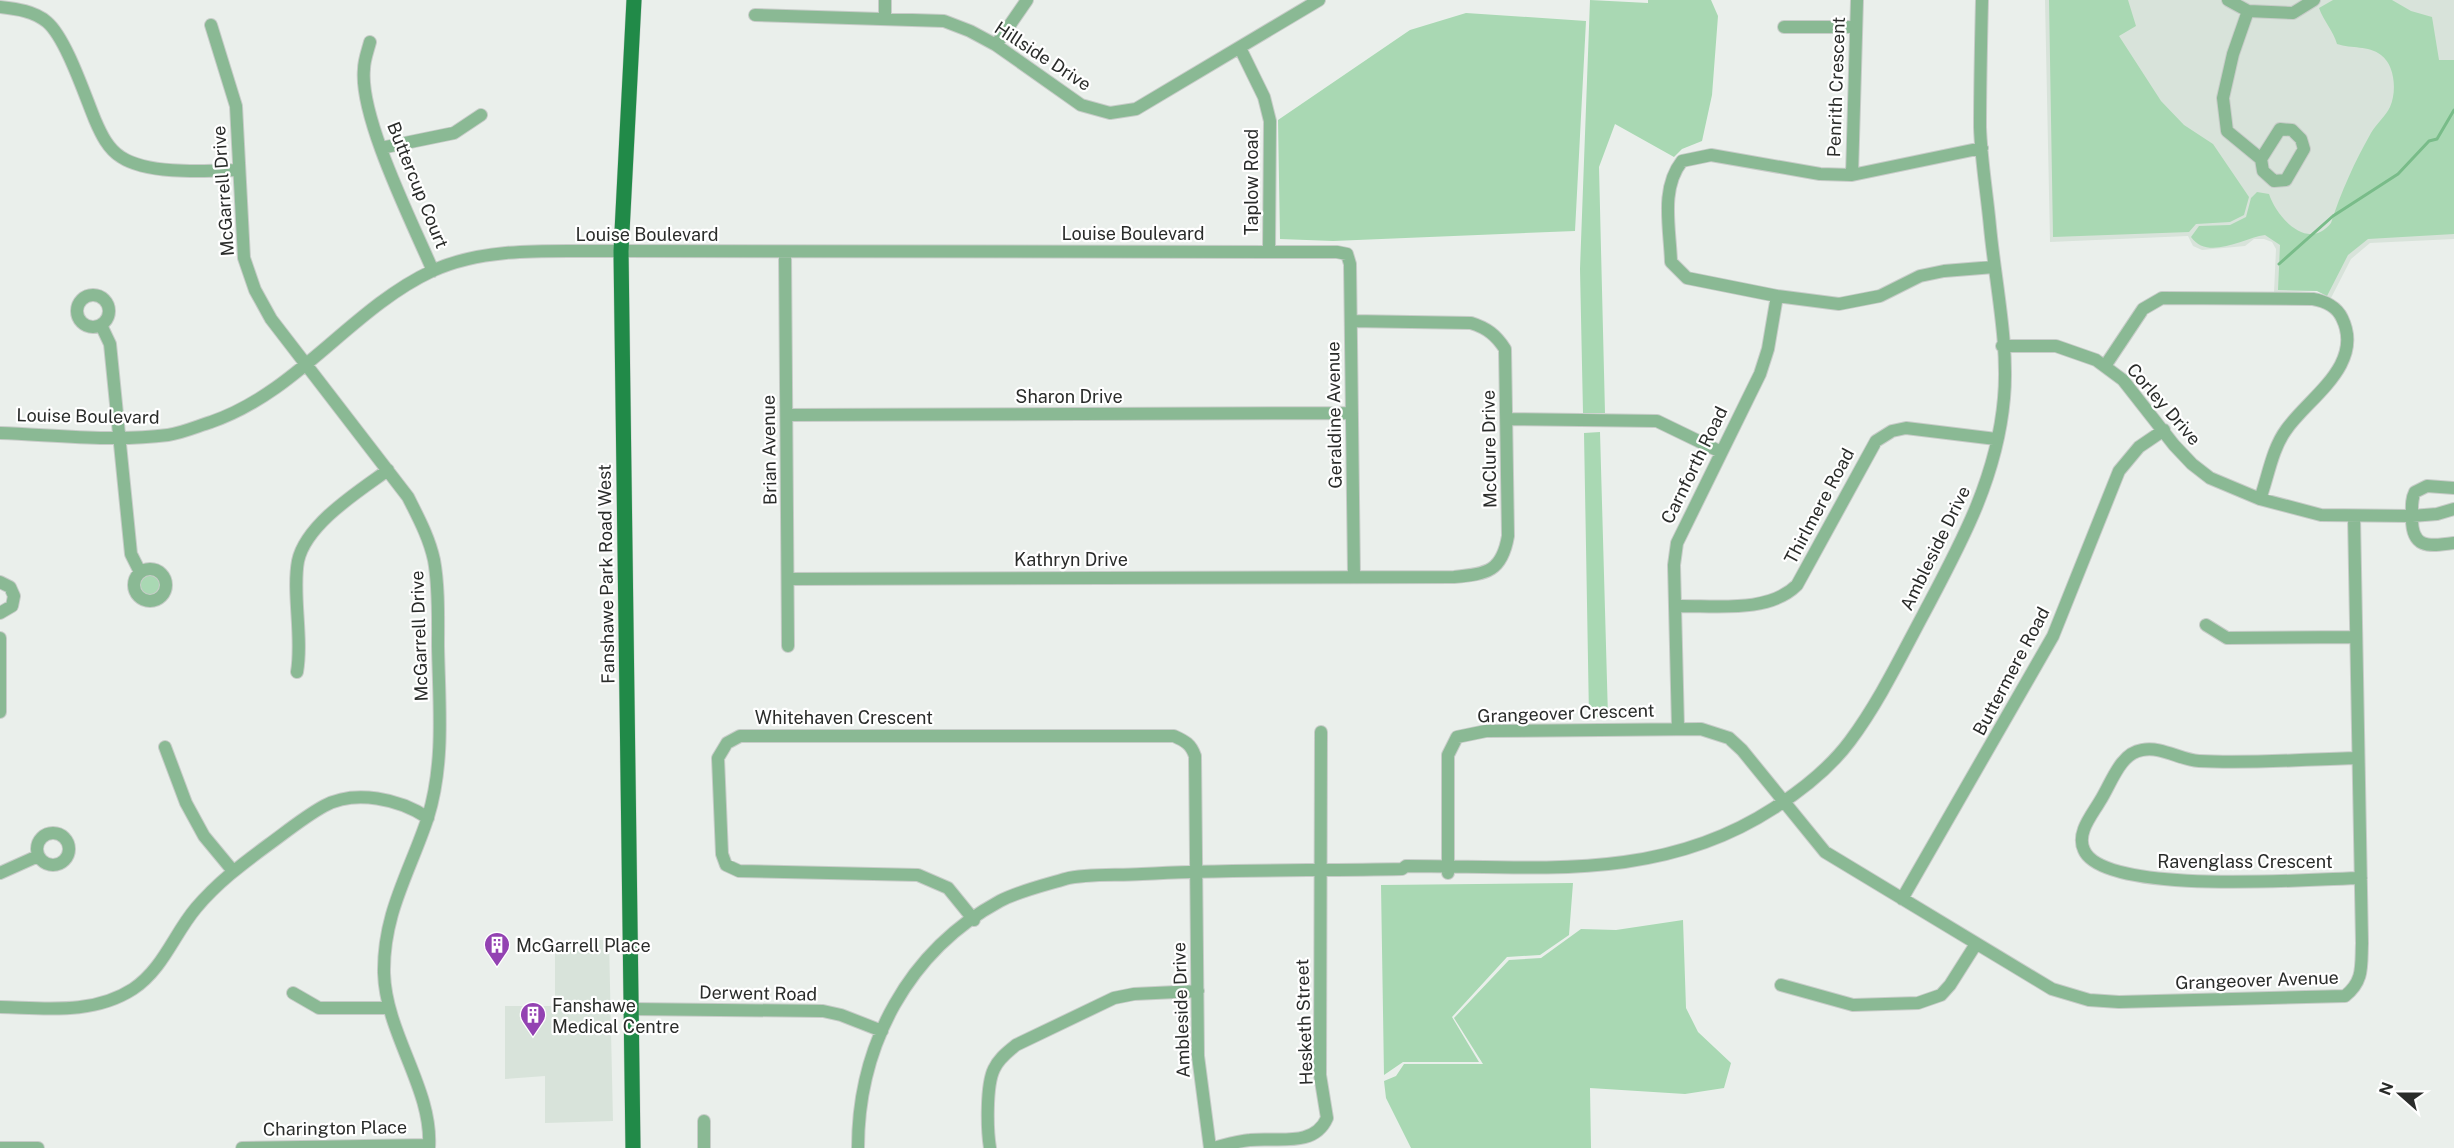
<svg xmlns="http://www.w3.org/2000/svg" width="2454" height="1148" font-family="'Public Sans',sans-serif">
<rect width="100%" height="100%" fill="#eaefeb"/>
<!-- built -->
<path fill="#d8e3da" d="M2045 0H2454V239L2370 243 2351 259 2331 298 2317 291 2274 293 2276 249 2272 242 2264 239H2254L2245 246 2202 250 2193 246 2188 236 2050 242Z
M555 940H609L613 1121 545 1123V1076L505 1079V1006H555Z"/>
<!-- green -->
<path fill="#a9d8b3" d="M1590 0 1648 3V0H1711L1718 16 1712 95 1702 141 1682 149 1674 157 1615 124 1599 167 1605 413H1583L1580 269Z
M2049 0H2128L2136 26 2119 36 2161 101 2184 125 2213 144 2249 197 2244 215 2230 222 2196 224 2189 232 2053 237Z
M2333 0H2392L2411 11 2432 17 2439 60H2454V234L2368 239 2348 255 2327 296 2317 291 2278 290 2280 245 2265 235C2243 238 2208 261 2191 237L2199 226 2230 225 2246 217 2251 198 2257 192 2269 194C2277 218 2308 252 2331 223 2341 192 2355 161 2371 133 2376 124 2386 116 2390 107 2397 92 2395 65 2381 55 2368 45 2352 49 2337 44 2333 30 2324 22 2319 8Z
M1466 13 1586 21 1575 231 1333 241 1280 239 1278 120 1410 30Z
M1600 432 1608 717H1589L1584 433Z
M140 585a11 11 0 1 1 22 0a11 11 0 1 1-22 0Z
M1573 883 1569 935 1540 955 1507 957 1452 1017 1479 1062H1403L1384 1075 1381 885Z
M1683 920 1686 1008 1698 1032 1731 1063 1724 1088 1685 1094 1590 1088 1591 1148H1411L1386 1098 1384 1081 1396 1076 1404 1064H1483L1454 1018 1509 960 1541 958 1581 929 1616 930Z"/>
<g fill="none" stroke-linecap="round" stroke-linejoin="round">
<!-- stream -->
<path stroke="#79bc89" stroke-width="3" d="M2279 264 2333 216 2398 174 2429 141 2437 139 2454 110"/>
<defs>
<path id="minor" d="M885 0V18
M2228 0 2248 11 2293 13 2314 0
M0 7C17 9 34 11 47 22 66 38 85 96 95 120 101 134 108 149 121 157 148 175 207 171 238 170
M2248 11 2233 54 2223 98 2227 131 2261 159 2263 171 2274 181 2286 180 2304 149 2301 139 2292 130 2280 129 2261 159
M755 15 944 21 970 31 996 45 1081 105 1110 113 1136 109 1319 0
M211 25 236 106 244 258 255 290 271 319 408 497C418 517 429 537 434 560 439 587 438 619 438 646 439 703 445 762 428 817 410 872 383 913 384 973 386 1035 433 1089 429 1148
M1784 27H1856
M370 42C368 50 364 60 364 69 359 117 413 224 433 271
M996 45 1027 0
M1240 48 1264 97 1270 121 1269 251
M381 148 454 133 481 115
M1982 148 1852 175 1820 174 1711 155 1682 161C1660 189 1670 228 1671 262L1687 278 1777 296 1839 304 1880 296 1920 276 1944 271 1994 267
M1852 175 1857 0
M785 252 788 646
M77 311a16 16 0 1 1 32 0a16 16 0 1 1-32 0Z
M101 325 110 344 131 554 140 572
M2002 346H2056L2096 360 2123 380 2174 445 2192 464 2210 478 2260 499 2321 515 2412 516 2437 514 2454 509
M2105 366 2143 309 2162 298 2313 299C2325 301 2337 307 2342 318 2365 365 2308 398 2286 430 2272 449 2268 477 2260 499
M787 415 1352 413
M1507 419 1657 421 1721 452
M0 433C55 435 113 442 168 435 182 433 198 426 211 422 298 392 351 309 432 271 488 245 560 252 621 251L1337 252 1347 254 1350 264 1354 576
M2454 488 2427 486 2415 492C2411 500 2412 507 2412 516 2411 548 2427 547 2454 543
M134 585a16 16 0 1 1 32 0a16 16 0 1 1-32 0Z
M789 579 1454 577C1488 574 1502 571 1508 536L1505 349C1496 335 1487 328 1471 323L1351 321
M0 582 10 587 14 596 12 606 0 613
M1675 606C1714 605 1768 614 1797 585L1876 441 1892 431 1906 428 1996 439
M2206 625 2227 638 2355 637
M0 638V712
M297 672C303 637 292 593 298 561 306 524 359 491 388 470
M1678 728 1674 565 1677 543 1760 374 1768 349 1777 296
M165 747 186 803 204 836 233 871
M2358 758C2306 759 2252 764 2199 761 2180 760 2162 746 2142 750 2120 753 2111 784 2100 801 2092 815 2076 833 2084 850 2103 896 2313 879 2361 878
M37 849a16 16 0 1 1 32 0a16 16 0 1 1-32 0Z
M0 873 38 856
M1448 873V755L1457 737 1486 731 1701 729 1729 738 1742 750 1825 852 2052 989 2089 1000 2119 1002 2345 996C2364 981 2361 966 2362 943L2354 516
M1902 899 2053 636 2119 471 2139 447 2164 430
M974 920 948 888 918 875 739 871 726 865 722 854 718 758 727 743 740 736H1174C1185 741 1191 744 1195 756L1198 1056 1210 1148
M1781 985 1853 1005 1918 1003 1941 995 1950 985 1976 944
M293 993 319 1008H389
M0 1007C45 1008 93 1015 133 989 163 969 174 934 196 908 217 883 242 864 268 845 286 832 304 817 324 806 355 789 400 799 428 818
M631 1009 823 1011 841 1015 882 1031
M0 1148H38
M242 1148 429 1145
M704 1148V1121
M858 1148C858 1045 908 951 1000 901 1019 891 1045 885 1065 879 1089 873 1118 876 1142 874 1229 869 1315 871 1402 869L1406 866C1536 866 1659 883 1774 808 1802 790 1830 768 1850 741 1879 702 1900 658 1923 615 1960 545 1997 479 2004 398 2009 344 1995 281 1990 227 1987 194 1981 160 1980 127 1980 84 1981 42 1982 0
M990 1148C987 1130 986 1085 994 1069 999 1058 1008 1052 1016 1045L1114 998 1134 994 1198 991
M1213 1148C1225 1145 1238 1141 1250 1140 1277 1137 1314 1148 1327 1118L1320 1075 1321 732"/>
<path id="major" d="M633 1148 621 251 634 0"/>
</defs>
<!-- minor casing -->
<use href="#minor" stroke="#c7ccc8" stroke-width="14"/>
<!-- major casing -->
<use href="#major" stroke="#c7ccc8" stroke-width="16"/>
<!-- minor -->
<use href="#minor" stroke="#8ab994" stroke-width="12"/>
<!-- major -->
<use href="#major" stroke="#218a48" stroke-width="15"/>
</g>
<!-- icons -->
<defs>
<symbol id="building-pin" viewBox="-11 -11 22 30"><path d="M0 17L-7.5 6A9.5 9.5 0 1 1 7.5 6Z" fill="#9342b2" stroke="#fff"/><path d="M-4-6H4V6H1V3H-1V6H-4ZM-2.5-4.3h1.7v1.8h-1.7ZM.8-4.3h1.7v1.8H.8ZM-2.5-1h1.7V.8h-1.7ZM.8-1h1.7V.8H.8Z" fill="#fff"/></symbol>
</defs>
<g fill-rule="evenodd">
<use href="#building-pin" x="482" y="930" width="30" height="40"/>
<use href="#building-pin" x="518" y="1000" width="30" height="40"/>
</g>
<g text-anchor="middle" dominant-baseline="central" stroke-width="4.5" stroke-linejoin="round" paint-order="stroke">
<!-- street labels -->
<g font-size="18" fill="#2a2c2a" stroke="#fff">
<text transform="translate(1043 56) rotate(33)">Hillside Drive</text>
<text transform="translate(1836 87) rotate(-88)">Penrith Crescent</text>
<text transform="translate(1251 182) rotate(-90)">Taplow Road</text>
<text transform="translate(418 185) rotate(68)">Buttercup Court</text>
<text transform="translate(223 191) rotate(-94)">McGarrell Drive</text>
<text x="1133" y="233">Louise Boulevard</text>
<text x="647" y="234">Louise Boulevard</text>
<text x="1069" y="396">Sharon Drive</text>
<text transform="translate(2164 404) rotate(49)">Corley Drive</text>
<text transform="translate(1334 415) rotate(-91)">Geraldine Avenue</text>
<text transform="translate(88 416) rotate(1)">Louise Boulevard</text>
<text transform="translate(1489 449) rotate(-91)">McClure Drive</text>
<text transform="translate(769 450) rotate(-91)">Brian Avenue</text>
<text transform="translate(1694 465) rotate(-64)">Carnforth Road</text>
<text transform="translate(1819 506) rotate(-62)">Thirlmere Road</text>
<text transform="translate(1935 548) rotate(-64)">Ambleside Drive</text>
<text x="1071" y="559">Kathryn Drive</text>
<text transform="translate(606 574) rotate(-91)">Fanshawe Park Road West</text>
<text transform="translate(419 636) rotate(-92)">McGarrell Drive</text>
<text transform="translate(2011 671) rotate(-62)">Buttermere Road</text>
<text transform="translate(1566 713) rotate(-2)">Grangeover Crescent</text>
<text x="844" y="717">Whitehaven Crescent</text>
<text x="2245" y="861">Ravenglass Crescent</text>
<text transform="translate(2257 980) rotate(-2)">Grangeover Avenue</text>
<text transform="translate(758 993) rotate(1)">Derwent Road</text>
<text transform="translate(1181 1010) rotate(-92)">Ambleside Drive</text>
<text transform="translate(1304 1022) rotate(-92)">Hesketh Street</text>
<text transform="translate(335 1128) rotate(-1)">Charington Place</text>
</g>
<!-- poi labels -->
<g font-size="18" fill="#2a2c2a" stroke="#fff" text-anchor="start">
<text x="516" y="945">McGarrell Place</text>
<text x="552" y="1005">Fanshawe<tspan x="552" dy="21">Medical Centre</tspan></text>
</g>
</g>
<!-- north arrow -->
<g transform="translate(2400 1094) rotate(291)" stroke="#ffffff" stroke-width="4.5" paint-order="stroke">
<path d="M0-4.5L10 22L0 15L-10 22Z" fill="#2a2c2a"/>
<text y="-9" font-size="16" font-weight="bold" text-anchor="middle" fill="#2a2c2a">N</text>
</g>
</svg>
